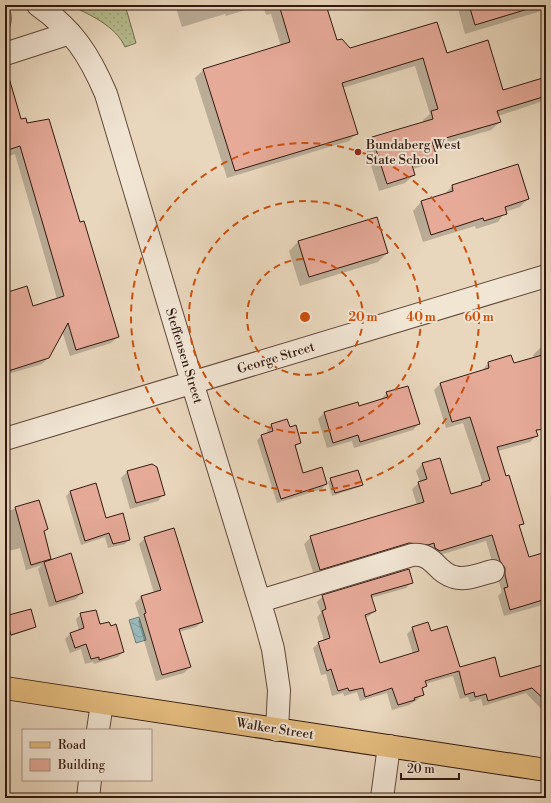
<svg xmlns="http://www.w3.org/2000/svg" width="551" height="803" font-family="'Libre Bodoni',serif">
<defs>
<pattern id="park-dots" width="8" height="8" patternUnits="userSpaceOnUse"><rect width="8" height="8" fill="#b7be90"/><path d="M2 2h.1M6 6h.1" fill="none" stroke="#9ea37b" stroke-width="1.8" stroke-linecap="round"/></pattern>
<pattern id="water-waves" width="16" height="10" patternUnits="userSpaceOnUse"><rect width="16" height="10" fill="#99b8b8"/><path d="M0 5q4-4 8 0t8 0" fill="none" stroke="#849d9d"/></pattern>
</defs>
<rect width="100%" height="100%" fill="#e9d7bd"/>
<filter id="stains"><feTurbulence type="fractalNoise" baseFrequency=".005" numOctaves="4"/><feColorMatrix values="0 0 0 0 .2 0 0 0 0 .09 0 0 0 0 .02 0 0 0 .5 -.17"/></filter>
<radialGradient id="worn" r=".72"><stop offset=".6" stop-color="#630" stop-opacity="0"/><stop offset="1" stop-color="#630" stop-opacity=".3"/></radialGradient>
<!-- park -->
<path fill="url(#park-dots)" stroke="#746b4f" d="M5 5C15 12 12 27 5 35Z
M69 5H125L136 43 125 47C116 26 89 14 69 5Z"/>
<!-- water -->
<path fill="url(#water-waves)" stroke="#707874" d="M139 617 146 640 136 643 129 620Z"/>
<!-- shadow -->
<path fill="#0003" fill-rule="evenodd" d="M175 5H262L226 16 225 14 182 27Z
M263 5H325L336 42 350 50 446 54 503 91 546 86V97L540 102 498 116 500 122 491 130 432 147 435 157 427 165 412 169 414 175 405 183 379 191 365 146 373 138 424 123 423 120 430 114 415 66 342 88 357 133 349 141 227 178 195 78 203 70 281 46 271 14 266 15Z
M457 5H545L538 12 465 34Z
M5 114 27 124 80 223 118 337 111 343 70 356 62 331 48 358 42 364 5 375V294L32 307 57 299 15 154 5 157Z
M517 166 528 199 520 207 505 212 498 222 476 229 475 226 423 242 413 211 421 202 444 195 452 186Z
M298 242 387 253 378 262 300 286 289 251Z
M5 249 8 260 5 263Z
M546 347V424L542 428 535 430 537 435 530 442 498 451 522 524 519 527 528 558 546 553V604L504 616 498 596 502 592 499 582V575L494 568 486 541 433 557 314 575 304 544 311 537 417 505 412 489 420 482 416 471 422 464 450 495 478 488 483 483 463 423 446 428 434 390 440 384 482 371 488 363 513 364 534 358 533 355 540 348Z
M387 393 419 424 413 430 354 448 352 441 327 448 318 419 324 413 357 403 358 407 381 399Z
M287 421 289 428 300 442 295 447 302 474 326 484 322 489 277 503 257 440 262 436 268 434 267 430 271 425Z
M152 465 164 494 158 501 130 509 121 478 127 472Z
M331 479 362 485 359 487 332 496 328 482Z
M71 491 129 539 125 544 108 548 105 537 81 545 66 496Z
M38 501 46 529 43 532 50 559 48 561 82 592 76 599 49 607 38 569 42 565 26 570 20 548 5 552V512Z
M145 538 202 622 196 627 179 632 190 667 184 673 156 681 138 621 140 619 135 603 141 597 154 593 139 544Z
M412 582 406 588 371 598 375 611 369 616 365 618 379 664 413 654 407 634 413 628 430 632 459 668 499 678 546 664V714L526 693 483 706 481 699 470 702 468 697 460 699 453 676 425 684 426 686 421 690 423 694 417 700 409 705 392 710 387 693 360 701 357 692 344 696 343 693 332 696 326 674 321 675 313 648 319 643 324 641 317 617 321 613 317 602 323 596ZM455 671V673L420 683V681Z
M81 614 100 626 123 652 118 657 94 664 93 662 85 664 81 649 70 653 65 639 70 634 79 631 76 619Z
M6 617 35 626 32 629 8 637 5 627Z"/>
<!-- building -->
<path fill="#e6aa99" stroke="#32180e" d="M279 5H326L337 40 342 39 350 48 437 22 447 53 488 40 503 90 546 77V96L497 111 501 122 432 142 437 157 412 165 415 175 387 184 372 137 433 119 431 111 438 109 423 58 342 83 358 134 235 171 203 69 290 42Z
M469 5H528V9L475 25Z
M9 78 21 119 26 118 27 123 49 119 80 222 84 221 119 337 76 350 68 323 49 358 5 372V293L27 286 33 306 64 296 20 146 5 151V79Z
M518 164 529 199 505 207 507 214 484 221 483 218 431 235 421 201 453 191 452 185Z
M377 217 388 253 309 277 298 241Z
M546 354V429L536 430 538 436 497 447 506 476 509 475 524 524 519 525 529 557 546 552V599L510 610 504 588 508 587 505 575V568L500 561 492 535 440 551 435 548 434 543 428 545 409 543 320 570 310 536 424 502 418 482 427 479 422 463 440 458 451 494 482 485 481 483 490 480 470 417 452 422 440 383 489 368 488 362 511 355 514 363Z
M408 386 420 424 360 442 358 435 333 443 324 412 358 402 359 406 388 397 386 392Z
M287 419 290 427 296 425 301 443 295 445 303 473 322 467 327 484 281 499 261 435 273 431 271 424Z
M152 464 157 467 165 495 136 503 127 471Z
M358 470 363 485 335 493 330 478Z
M96 483 106 518 123 513 130 540 113 544 109 533 85 541 70 491Z
M39 500 48 529 44 531 51 559 31 565 15 507Z
M174 528 203 622 179 629 191 667 162 675 144 614 146 613 141 596 161 590 144 537Z
M71 553 83 593 56 602 44 562Z
M409 569 413 583 371 595 376 611 365 615 380 663 419 651 412 627 428 622 431 631 447 626 460 667 495 657 500 677 546 664V701L532 688 488 701 486 694 475 697 474 692 465 695 459 671 425 681 427 686 422 688 424 695 414 698 415 700 398 705 392 688 365 697 363 688 349 691 348 688 338 691 331 669 327 671 318 642 330 638 322 611 326 609 322 595Z
M31 609 36 627 11 635 5 616Z
M96 610 100 624 109 622 111 626 116 624 124 652 99 660V657L91 659 86 644 75 648 70 633 84 628 80 613Z"/>
<g fill="none" stroke-linecap="round" stroke-linejoin="round">
<defs>
<path id="minor" d="M38 5C73 30 89 54 106 94L192 382 265 620 273 649 279 690 277 730
M5 54 70 33
M5 439 546 276
M260 601 412 555C435 553 435 572 454 577 466 581 481 574 493 571
M98 730 102 703
M88 798 90 780
M382 798 389 746"/>
<path id="major" d="M5 688 546 770"/>
</defs>
<!-- minor casing -->
<use href="#minor" stroke="#60483a" stroke-width="24"/>
<!-- major casing -->
<use href="#major" stroke="#32180e" stroke-width="24"/>
<!-- minor -->
<use href="#minor" stroke="#f1e5d4" stroke-width="22"/>
<!-- major -->
<use href="#major" stroke="#e4bc7e" stroke-width="22"/>
</g>
<!-- distance rings -->
<g fill="none" stroke="#cd4f0c" stroke-width="2" stroke-dasharray="7 5">
<circle cx="305" cy="317" r="58"/>
<circle cx="305" cy="317" r="116"/>
<circle cx="305" cy="317" r="174"/>
</g>
<!-- markers -->
<circle fill="#8f2418" stroke="#f1e5d4" stroke-width="1.5" cx="358" cy="152" r="4"/>
<g text-anchor="middle" dominant-baseline="central" stroke-width="4" stroke-linejoin="round" paint-order="stroke">
<!-- poi labels -->
<g font-size="13" fill="#32180e" stroke="#f1e5d4" text-anchor="start">
<text x="366" y="145">Bundaberg West<tspan x="366" dy="15">State School</tspan></text>
</g>
<!-- street labels -->
<g font-size="13" fill="#32180e" stroke="#f1e5d4">
<text transform="translate(184 356) rotate(73)">Steffensen Street</text>
<text transform="translate(276 358) rotate(-17)">George Street</text>
<text transform="translate(275 729) rotate(9)">Walker Street</text>
</g>
</g>
<circle cx="305" cy="317" r="6" fill="#cd4f0c" stroke="#f1e5d4" stroke-width="2"/>
<g font-size="12" text-anchor="middle" font-weight="bold" fill="#cd4f0c" stroke="#f1e5d4" stroke-width="4" stroke-linejoin="round" paint-order="stroke">
<text x="363" y="321">20 m</text>
<text x="421" y="321">40 m</text>
<text x="479" y="321">60 m</text>
</g>
<!-- margin -->
<rect width="551" height="803" fill="none" stroke="#e9d7bd" stroke-width="20"/>
<rect x="6" y="6" width="539" height="791" fill="none" stroke="#32180e" stroke-width="2"/>
<rect x="10" y="10" width="531" height="783" fill="none" stroke="#32180e"/>
<!-- legend -->
<rect x="22" y="729" width="130" height="52" fill="#f1e5d4" stroke="#a59385"/>
<rect x="30" y="742" width="20" height="6" fill="#e4bc7e" stroke="#a59385"/>
<text x="58" y="749" font-size="12" fill="#32180e">Road</text>
<rect x="30" y="759" width="20" height="12" fill="#e6aa99" stroke="#a59385"/>
<text x="58" y="769" font-size="12" fill="#32180e">Building</text>
<!-- scale -->
<path d="M401 773v6h58v-6" fill="none" stroke="#32180e" stroke-width="2"/>
<text x="407" y="773" font-size="12" fill="#32180e" stroke="#f1e5d4" stroke-width="3" paint-order="stroke">20 m</text>
<rect width="100%" height="100%" filter="url(#stains)"/>
<rect width="100%" height="100%" fill="url(#worn)"/>
</svg>
